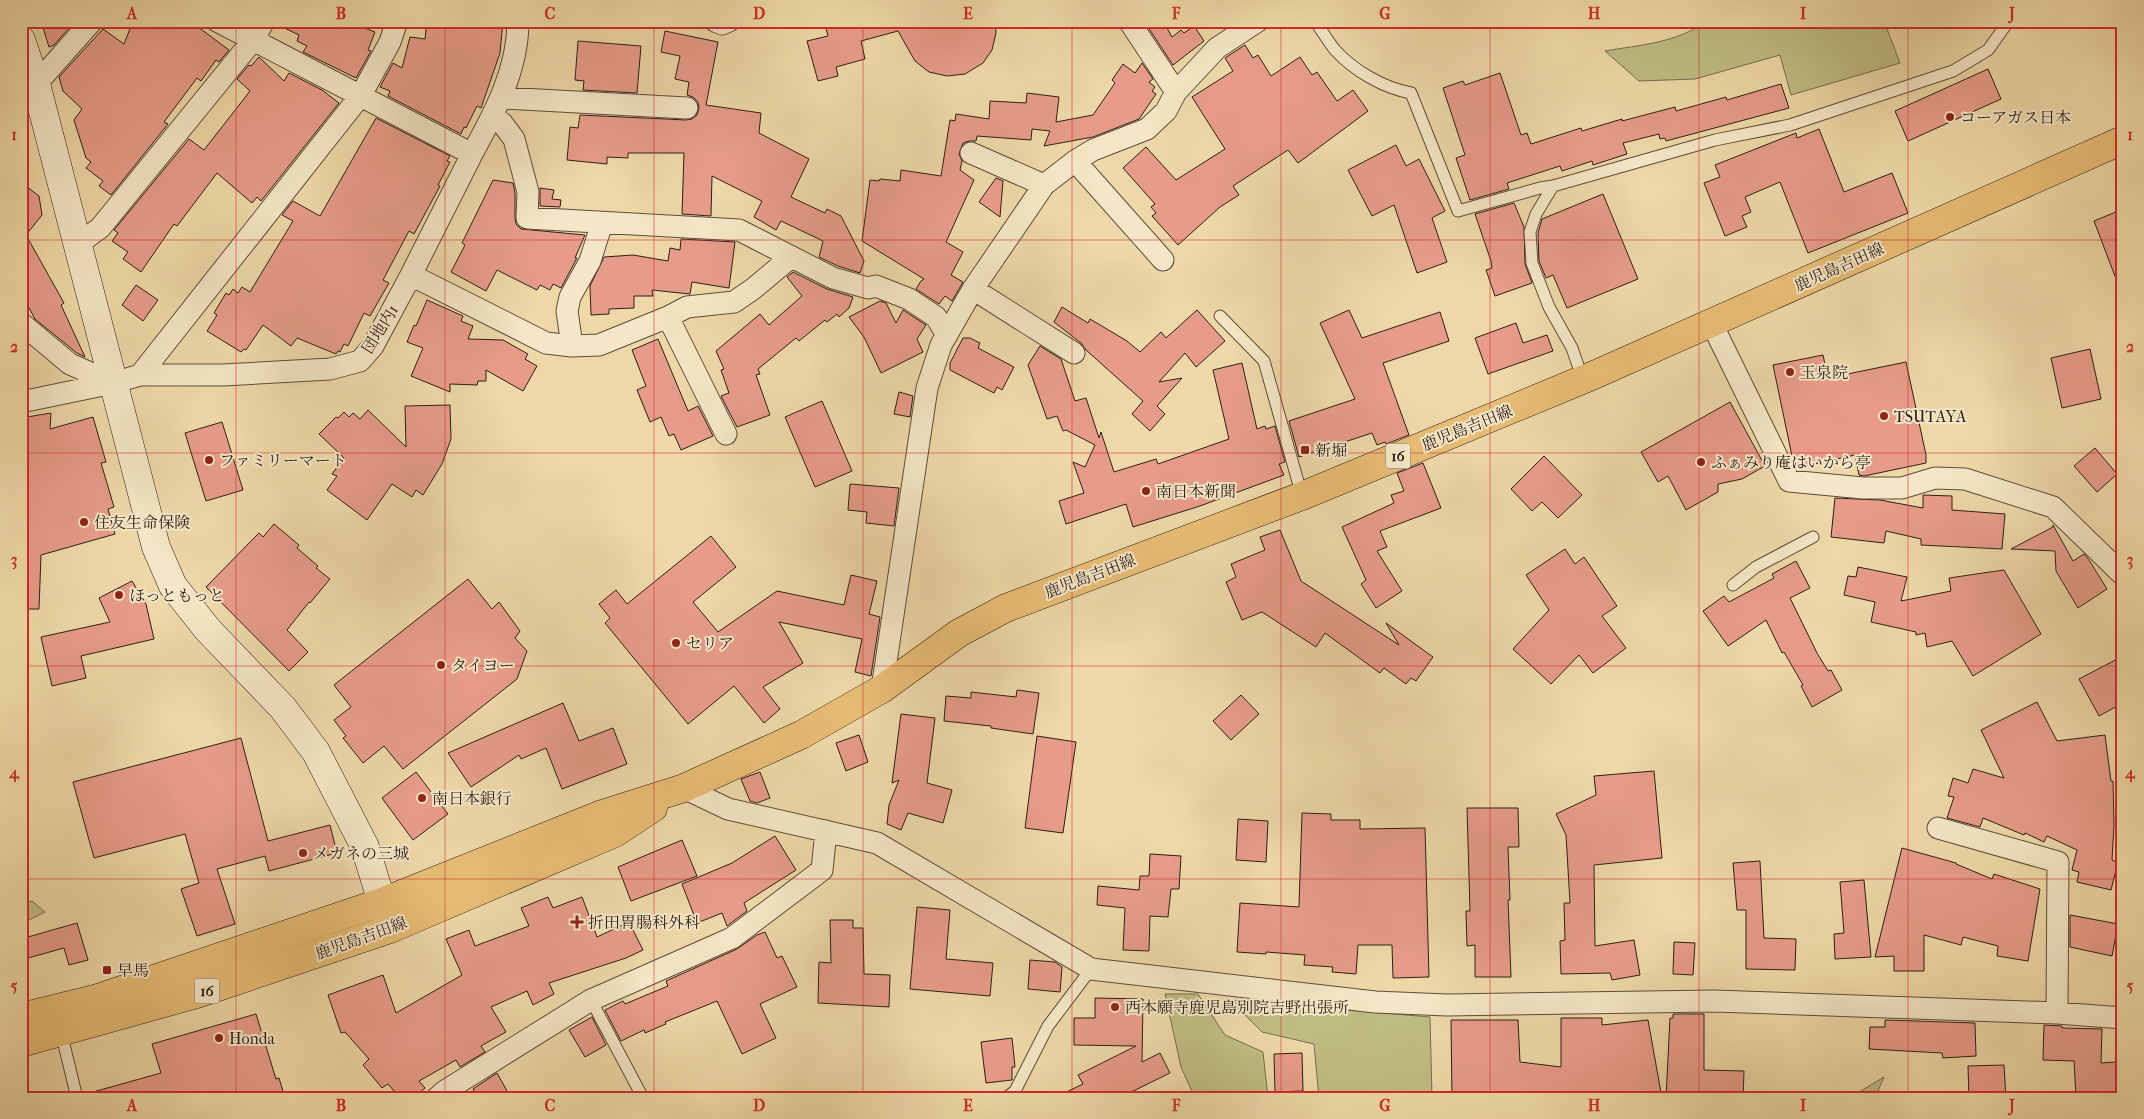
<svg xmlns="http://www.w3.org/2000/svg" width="2144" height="1119" font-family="'IM FELL French Canon','Noto Serif JP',serif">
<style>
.green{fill:#bfbd83;stroke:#766e4e}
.building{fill:#e79c89;stroke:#2d1e18}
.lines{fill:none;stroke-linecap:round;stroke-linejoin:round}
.lane-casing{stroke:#5d4c3c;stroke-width:13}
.street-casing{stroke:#5d4c3c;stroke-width:23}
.secondary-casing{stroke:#2d1e18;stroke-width:29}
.primary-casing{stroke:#2d1e18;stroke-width:29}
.lane{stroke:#f4e6c6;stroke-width:11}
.street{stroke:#f4e6c6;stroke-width:21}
.secondary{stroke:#f4e6c6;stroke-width:28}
.primary{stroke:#e7bc74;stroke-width:28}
.grid{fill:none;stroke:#d62828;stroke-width:1;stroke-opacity:0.55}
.poi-dot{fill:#8f2418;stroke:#f4e6c6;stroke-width:2}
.labels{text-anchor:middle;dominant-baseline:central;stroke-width:4;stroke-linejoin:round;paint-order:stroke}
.shield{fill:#f4e6c6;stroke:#695a4c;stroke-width:1}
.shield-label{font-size:15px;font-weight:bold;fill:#2d1e18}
.poi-label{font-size:16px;fill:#2d1e18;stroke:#f4e6c6;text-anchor:start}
.street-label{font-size:16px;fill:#2d1e18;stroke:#f4e6c6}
.neatline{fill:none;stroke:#d62828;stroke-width:2}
.grid-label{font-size:16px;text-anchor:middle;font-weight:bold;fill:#d62828}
</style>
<rect width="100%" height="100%" fill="#eed8a7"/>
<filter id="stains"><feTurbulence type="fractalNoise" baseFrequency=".004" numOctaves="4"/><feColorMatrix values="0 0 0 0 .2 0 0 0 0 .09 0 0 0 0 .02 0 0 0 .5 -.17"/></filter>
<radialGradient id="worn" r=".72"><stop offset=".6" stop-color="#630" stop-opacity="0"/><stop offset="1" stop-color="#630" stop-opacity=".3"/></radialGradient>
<path class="green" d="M1706,21h178l16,42 -109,32 -11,-40 -85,24 -56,2 -34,-30c34,-6 73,-8 101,-30z
M32,901l13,11 -24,12v-19z
M1165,994h33l27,41 38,17 5,46h-73l-14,-31z
M1230,1000l200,17 2,81h-113l-5,-54 -52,-12z
M1884,1077l-9,21h-24v-1z"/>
<path class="building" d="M41,21h34l-21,24 -5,2z
M104,21h10v3l-12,5z
M133,21h57l39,29 -10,12 -3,-2 -15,21 -4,-3 -33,44 4,2 -57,71 -12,-9 4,-5 -17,-13 5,-6 -5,-4 -12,-38 8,-11 -19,-18 -4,-14 44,-48 21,15z
M276,21h70l29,11 -7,18 3,1 -15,27 -53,-26 4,-6 -10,-5 2,-6 -23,-11z
M427,21h76l-3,32 -19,55 -4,-2 -11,22 -2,-1 -3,7 -73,-38 2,-5 -10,-4 13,-24 9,5 8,-31 15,2z
M824,21h171l1,12 -4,17 -9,13 -18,11 -18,2 -18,-4 -14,-11 -17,-30 -37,10 4,18 -29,8 2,9 -20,5 -11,-40 21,-5z
M1144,21h19l9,16 9,-7 3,3 10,-7 10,15 -31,24z
M665,31l53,11 -12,63 55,8 -2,20 50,26 -18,38 34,16 2,-4 14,7 23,45 -4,12 -22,-7 -19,-9 4,-16 -42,-20 -5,9 -22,-13 8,-16 -50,-25 -1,40 -29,-2 2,-61h-56v5l-21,-1v7l-40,-4 3,-33 8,1 2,-13 106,5 6,-1 5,-4 2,-7 -1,-6 -5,-5 -6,-2 2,-13 -14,-3 5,-23 -19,-4z
M578,41l63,5 -4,47 -54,-3 1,-9 -9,-1z
M1245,45l8,13 5,-3 13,21 29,-19 12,18 5,-3 20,29 16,-11 15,21 -70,52 -10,-13 -55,36 6,9 -19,12 -42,38 -26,-29 4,-3 -5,-6 4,-3 -32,-36 23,-21 30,33 49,-31 -33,-52 41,-26 -8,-13z
M259,57l25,24 5,-8 33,17 17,13 -78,98 -4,-4 -5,6 -35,-30 -40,53 -3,-2 -33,48 -18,-13 5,-7 -16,-11 6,-8 -4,-3 75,-91 15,11 46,-59 -13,-12 12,-14 2,1z
M1142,63l11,16 -4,3 6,5 -3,4 4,3 -17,25 -46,18 -49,9 6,-15 -18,-2 -1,11 -54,-4 -1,5h-7l-6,2 -4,11 3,7 -2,9 14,10 -28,62 17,10 -12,23 12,7 -11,19 -7,-5 -6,8 -23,-15 5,-8 3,-2 -62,-38 8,-61 9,1 1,-2 20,2 1,-11 40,6 9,-56 5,1 1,-7 33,5 1,-18 36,2 1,-10 32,4 -3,25 37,-7 22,-32 -3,-3 11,-16 12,9z
M1988,69l13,30 -93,42 -13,-30z
M1500,73l21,62 6,-2 4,11 50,-16 1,3 40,-12v2l53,-14 1,4 50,-14 1,3 54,-16 8,24 -123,33 -1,-3 -5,1 -1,-5 -36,9 4,11 -34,11 -1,-4 -30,10 -2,-5 -53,17 2,6 -39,11 -14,-42 9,-3 -22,-67 20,-7 2,4z
M376,118l74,38 -3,5 3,1 -12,23 2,1 -26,48 -5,-3 -26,49 6,3 -19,33 -6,-3 -16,33 -4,-2 -4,8 -2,-1 -2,3 -39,-16 -6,8 -28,-21 -17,25 -2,-1 -3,3 -34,-21 10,-16 -3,-2 12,-20 3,2 4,-6 5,4 4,-6 8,5 43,-71 -11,-6 11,-14 27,15z
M1819,129l25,63 48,-19 16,40 -100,40 -28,-71 -35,15 6,15 -9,4 5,11 -22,9 -21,-53 16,-6 -5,-12 81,-32 1,5z
M1396,145l10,21 13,-7 26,52 -13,7 15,44 -30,11 -23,-68 -22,11 -24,-46z
M996,178l7,3 -3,36 -21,-15z
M493,180l20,3 2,10v25l1,6 5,5 64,6 -10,23h2l-16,30 -8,-4 -3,6 -10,-5 -3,5 -40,-20 -11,21 -35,-19 14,-27 -3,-2z
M21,182l18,14 3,19 -16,20 38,68 -3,2 24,52 -8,-4 -42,-34 -14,-26z
M540,188l14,2 -2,9 9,1 -1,7 -20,-1z
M1603,194l35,85 -71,29 -14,-33 -7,3 -7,-17 -1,-28 4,-14z
M1514,203l10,24 1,37 7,19 -37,13 -9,-26 6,-2 -1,-7 -16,-47z
M2123,209v83h-2l-27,-71z
M681,239l54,3 -6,46 -37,-6 -2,12 -38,-4 1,6h-19v12l-25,1v5l-18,1 -1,-29 14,-29 29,-2 35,6 2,-13 10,2z
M793,272l34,17 26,8 -4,11 -10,9 -2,-3 -10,8 -2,-2 -26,21 -3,-3 -38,31 2,5 -4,1 14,40 -33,12 -16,-31 8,-3 -8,-23 3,-1 -8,-18 44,-37 9,11 33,-29 -15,-19z
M136,285l22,15 -15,21 -21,-16z
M427,300l36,16 -2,5 12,5 -5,13 35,1 25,14 -3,5 12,7 -14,25 -37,-21v11h-8l-1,4 -27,-1v8l-39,-16 12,-28 -16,-6 7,-17 2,1z
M880,301l6,2 10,20 7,-13 23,15 -9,14 6,13 -42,21 -17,-36 -15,-20z
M1062,307l26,16 2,-4 37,22 13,11 21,-20 5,6 31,-28 28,31 -29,26 -11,-14 -26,29 23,-4 -25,28 8,8 -15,17 -18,-17 11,-13 -57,-51 -5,-7 -27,-21z
M1349,310l13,28 78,-26 9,29 -66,22 26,72 -23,9 -1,-2 -8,3 -5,-12 -73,24 -10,-36 66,-22 -35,-76z
M1516,323l7,20 24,-8 6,16 -65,23 -13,-36z
M963,338h7l10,5 -2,5 36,19 -12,23 -5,-3 -3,6 -44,-23v-7z
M658,339l30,72 10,-5 15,30 -32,14 -7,-16 -5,2 -8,-19 -11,5 -13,-32 9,-4 -14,-36z
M1040,346l21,13 14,42 11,-3 13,40 2,-6 13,40 42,-13 2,5 71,-25 -16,-69 29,-7 15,66 8,-3 1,3 9,-3 10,36 -6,2 5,11 -84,31 -67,21 -7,-23 -60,20 -7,-23 25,-8 -11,-31 12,5 10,-22 -29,-15 -3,1 -6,-15 -10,3 -19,-54z
M2090,349l11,50 -39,9 -11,-50z
M1823,355l5,23 78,-16 20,93v8l-62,13 -5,-1 -4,-20 -59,13 -3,-7 -20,-96z
M899,392l14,4 -3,21 -16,-3z
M822,401l30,70 -37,16 -30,-70z
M1730,402l35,64 -23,13 -24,5v8l-32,18 -18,-34 -10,6 -17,-30z
M450,405l1,34 -9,25 -19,31 -7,-5 -4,7 -20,-13 -25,36 -40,-30 10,-14 -5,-2 12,-16 -25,-24 17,-17 2,1 6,-6 5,5 4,-4 7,6 8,-9 38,37 -1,-41z
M51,413l-1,16 43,-12 13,45 -5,1 13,44 -6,2 7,25 -74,21 -2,54h-18v-191z
M222,422l21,68 -37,11 -21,-68z
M2095,448l22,26 -20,18 -23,-26z
M1544,456l38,39 -24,23 -16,-16 -10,9 -21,-22z
M1423,463l18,45 -61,23 7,16 -10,4 25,40 -26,17 -15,-24 5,-4 -24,-53 52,-24 -3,-8 13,-4 -7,-18z
M850,484l49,4 -5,38 -28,-3 1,-11 -19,-2z
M1923,495l29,1v14l53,4 -3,35 -81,-4v-6l-35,-8 -2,12 -53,-6 4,-39 45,2 43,8z
M274,524l25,21 -2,3 21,18 -2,2 14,11 -20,24 -1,-1 -22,28 21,22 -19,19 -83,-84 53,-54 4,4z
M2053,525l20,36 11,-7 5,6 18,29 -29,19 -22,-37 -1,-20 -44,-2 42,-22z
M1280,530l21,51 98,64 -13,-22 47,34 -17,24 -5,-3 -5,6 -22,-16 -4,5 -55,-40 -9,14 -54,-35 -20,8 -16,-38 10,-5 -5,-13 34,-14 -5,-13z
M711,536l25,31 -43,35 25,30 59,-41 67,14 7,-30 26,6 -8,33 11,3 -9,59 -16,-4 7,-33 -83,-17 24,41 -40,24 17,22 -16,14 -30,-37 -46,38 -83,-101 5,-5 -11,-14 17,-14 11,14z
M1565,549l10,15 9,-7 33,49 -15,10 24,32 -33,25 -14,-18 -28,29 -38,-35 36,-39 -23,-35z
M1796,561l14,27 -20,10 27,55 11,18 3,-1 11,20 -30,17 -11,-21 2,-1 -19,-33 -2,1 -16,-33 -38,26 -25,-35 21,-15 5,6 45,-24 -2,-4z
M1858,567l49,10 -6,24 50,-10 -2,-13 55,-8 37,64 -68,42 -21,-35 -25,6 -2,-14 -9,2v-3l-45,-10 4,-20 -31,-7 4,-19 8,1z
M468,579l24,30 7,-7 21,29 -5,7 12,13 -10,28 -114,90 -19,-23 -21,17 -20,-25 3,-2 -12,-16 17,-13 -17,-22z
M132,581l14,23 8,35 -73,17 5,22 -34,8 -11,-49 69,-15 -11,-24z
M2123,656v47l-24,13 -20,-37z
M1017,690l22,3 -6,41 -42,-6v-2l-47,-5 2,-25 25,2v-6l45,5z
M1241,695l18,19 -28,26 -18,-19z
M2037,702l20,39 48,-6 6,46h2l1,44 -2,35 6,2 -7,28 -34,-8 2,-10 -7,-2 5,-20 -30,-14 -3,6 -19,-9 -1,2 -41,-17 -3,9 -33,-9 7,-21 -6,-1 5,-18 15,5 5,-14 31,9 -23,-48z
M563,703l16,38 34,-13 14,36 -65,25 -16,-41 -25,11 -2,-4 -48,32 -23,-34z
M901,714l34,4 -8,65 25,7 -9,33 -35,-10 -7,17 -14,-6 2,-19 10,-25 -7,3z
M859,735l9,27 -22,9 -10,-28z
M1037,736l39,6 -13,91 -38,-5z
M241,738l27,103 62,-16 7,28 -68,18 -4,-15 -48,13 18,55 -38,12 -16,-47 18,-6 -14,-49 -91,24 -21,-76z
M1654,771l8,87 -68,7 1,81 39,-6 6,35 -28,5 -2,-7 -49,1 -1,-33 5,-1 -1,-37h6l-4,-68 -10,-21 40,-19 -2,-19z
M416,772l32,42 -35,26 -31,-42z
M760,772l10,26 -13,5 -7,-2 -9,-22z
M1467,808h51l1,39h-11l2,53h-2l3,77h-36v-32l-8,1 -1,-35h4z
M1302,813l29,1v6h29v9l65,-1 4,149 -36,1 -1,-33h-34l-2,29 -24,-2 1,-5 -29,-2 1,-10 -39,-3v2l-29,-2 3,-49 59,4z
M1238,819l30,2 -2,41 -30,-2z
M775,836l21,34 -52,33 3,8 -20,15 -5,-13 -25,10 -15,-39 50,-21z
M682,840l15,36 -66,25 -13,-34z
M1902,848l54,15v1l36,15 2,-5 46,15 -12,72 -31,-5 1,-10 -35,-9 -2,8 -37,-10v36h-30v-15l-19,1z
M1150,854l31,2 -2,33h-8l-3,28 -18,-1 -1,35 -26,-1 2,-42 -28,-3 1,-19 41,4 1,-14h9z
M1760,861l4,77 32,1 -1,31 -49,-1v-59h-9l-4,-47z
M1864,880l7,77 -36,2 -1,-25 10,-1 -4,-51z
M548,897l5,11 29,-11 15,40 32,-15 14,28 -17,8 -77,25 5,11 -21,11 -6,-14 -36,16 15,25 -25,14 4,6 -25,15 -4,-7 -37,21 6,7 -11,10h-14l-12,-14 -6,4 -19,-23 6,-6 -24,-27 -4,1 -13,-38 55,-20 13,38 66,-38 -16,-36 23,-9 6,16 54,-20 -8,-18z
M917,907l33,3 -4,49 47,4 -3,33 -80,-7z
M2070,915l48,9 -6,32 -42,-9z
M830,920h23v8h10l1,46 26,1 -1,32 -71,-4 1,-41 12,1z
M77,923l11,37 -19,5 -5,-17 -43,12v-21z
M765,932l12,26 5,-2 15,31 -37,17 16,34 -34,16 -25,-53 -52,21 1,2 -21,9 -1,-3 -23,11 -16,-31 18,-9 2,3 43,-18 -2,-5 71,-32 20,-14z
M1674,942l21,1 -2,32 -20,-1z
M1030,960l25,2 7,5 -2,25 -32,-3z
M1095,998l48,1 -1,63 18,-9 10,20 -51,25h-65l29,-14 -5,-9 58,-29 -62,-1v-27h21z
M256,1014l20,65 3,-1 6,20h-191l-1,-6 68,-19 -9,-29z
M1673,1014h31v56l40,1 -1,27h-77l4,-80h3z
M592,1017l14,28 -21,12 -16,-27z
M1561,1018h41v7l46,-5 14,78h-210l-1,-78h67l2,42 41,5z
M1885,1020l90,3 1,33 -33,2 -1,-5 -73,-4 1,-22h15z
M2044,1025l18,1v2l40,1 -1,34 15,-1 2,32 -42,3 -2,-36 -31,-1z
M1012,1038l3,29h-3v13l-26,3 -5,-41z
M1302,1053l1,38 -28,1 -1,-38z
M2004,1065l2,33h-37l-1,-32z
M497,1073l14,25h-33l-5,-9z"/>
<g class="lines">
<defs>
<path id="lane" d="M1315,21c7,10 13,20 20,29 19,21 49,38 76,43l47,118 82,-23 13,-2
M1220,316l44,45 38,135
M1583,380l-11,-32 -23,-41 -17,-44 -2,-31 6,-18 17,-28 162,-46 75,-15 163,-54 35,-21 20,-28
M1733,585l23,-18 57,-30
M591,1000l52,98
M61,1032l16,66
M1006,1098l9,-7 33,-65 43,-57"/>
<path id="street" d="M217,21l255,133c23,-42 46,-84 46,-133
M715,21l7,3 7,-3
M1129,21l47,71
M502,98l185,10
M21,101l71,-80
M493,116l9,7 12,16 14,53 -1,26 212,12 94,48 35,10 8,-2 33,13 27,18 11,18
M971,153l73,32
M1075,161l88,99
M78,244l22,-16 153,-188 11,-19
M411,275l135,68 26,3 27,-1 69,-28 19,-10 47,-5 19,-13 37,-31
M973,289l101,64
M668,317l58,117
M21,323l49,41 43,19
M1712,324l77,157 74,7h39l33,-10 30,1 88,28 70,68
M572,346l-5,-35 3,-14 20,-36 12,-38
M140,375h83l107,-6 30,-8 13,-15 38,-71 61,-121
M21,402l92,-19 27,-8 221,-280 29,-53 7,-21
M882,689l45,-301 14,-43 32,-56 71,-104 31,-24 18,-11 54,-21 19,-18 10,-19 41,-44 41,-27
M684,788l44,21 149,34 214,126 284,33 72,3 267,-4 343,12 66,5
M1938,828l120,34 -1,151
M437,1098l8,-7 146,-91 141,-62 90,-68 4,-39"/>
<path id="secondary" d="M21,40l15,44 120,463 17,39 35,44 75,78 33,44 49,95 24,78"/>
<path id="primary" d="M21,1017l77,-19 284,-96 220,-88 82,-26 117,-53 81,-46 77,-56 47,-25 296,-112 292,-121 529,-235
M21,1043l179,-50 190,-64 225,-96 38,-25"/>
</defs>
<use href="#lane" class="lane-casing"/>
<use href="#street" class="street-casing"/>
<use href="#secondary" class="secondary-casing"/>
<use href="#primary" class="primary-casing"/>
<use href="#lane" class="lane"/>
<use href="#street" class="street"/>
<use href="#secondary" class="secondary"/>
<use href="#primary" class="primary"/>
</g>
<path class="grid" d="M236,21v1077M445,21v1077M654,21v1077M863,21v1077M1072,21v1077M1281,21v1077M1490,21v1077M1699,21v1077M1908,21v1077M21,240h2102M21,453h2102M21,666h2102M21,879h2102"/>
<g class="poi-dot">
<circle cx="1950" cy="117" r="5"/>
<circle cx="1790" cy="372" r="5"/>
<circle cx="1884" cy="416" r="5"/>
<rect x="1300" y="445" width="10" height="10" rx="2.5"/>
<circle cx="209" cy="460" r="5"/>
<circle cx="1701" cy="462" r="5"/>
<circle cx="1146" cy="491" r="5"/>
<circle cx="84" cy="522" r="5"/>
<circle cx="119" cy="595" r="5"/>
<circle cx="676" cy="643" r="5"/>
<circle cx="441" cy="665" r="5"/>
<circle cx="422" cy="798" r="5"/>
<circle cx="303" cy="853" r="5"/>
<path d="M574.5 914.5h5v5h5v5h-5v5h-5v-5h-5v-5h5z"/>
<rect x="102" y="965" width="10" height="10" rx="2.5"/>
<circle cx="1115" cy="1007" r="5"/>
<circle cx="219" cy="1038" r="5"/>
</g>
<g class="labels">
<g class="shield">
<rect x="1385.5" y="443.5" width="25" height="25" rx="4"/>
<rect x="194.5" y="978.5" width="25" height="25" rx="4"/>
</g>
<g class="shield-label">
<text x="1398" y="456">16</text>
<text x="207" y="991">16</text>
</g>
<g class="poi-label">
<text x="1960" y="117">コーアガス日本</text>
<text x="1800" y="372">玉泉院</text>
<text x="1894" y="416">TSUTAYA</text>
<text x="1315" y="450">新堀</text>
<text x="219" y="460">ファミリーマート</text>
<text x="1711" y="462">ふぁみり庵はいから亭</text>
<text x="1156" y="491">南日本新聞</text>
<text x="94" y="522">住友生命保険</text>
<text x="129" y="595">ほっともっと</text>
<text x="686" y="643">セリア</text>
<text x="451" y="665">タイヨー</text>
<text x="432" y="798">南日本銀行</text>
<text x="313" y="853">メガネの三城</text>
<text x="588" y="922">折田胃腸科外科</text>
<text x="117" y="970">早馬</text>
<text x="1125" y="1007">西本願寺鹿児島別院吉野出張所</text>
<text x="229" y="1038">Honda</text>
</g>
<g class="street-label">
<text transform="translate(1839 267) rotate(-24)">鹿児島吉田線</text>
<text transform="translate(380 329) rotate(-58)">団地内1</text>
<text transform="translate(1467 428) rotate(-22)">鹿児島吉田線</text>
<text transform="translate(1090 576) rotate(-21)">鹿児島吉田線</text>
<text transform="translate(361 938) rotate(-20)">鹿児島吉田線</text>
</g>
</g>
<rect width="2144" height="1119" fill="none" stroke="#eed8a7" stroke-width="55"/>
<rect x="28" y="28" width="2088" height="1064" class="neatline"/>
<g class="grid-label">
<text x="132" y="19">A</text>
<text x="341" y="19">B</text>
<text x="550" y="19">C</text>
<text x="759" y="19">D</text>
<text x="968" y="19">E</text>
<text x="1176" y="19">F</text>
<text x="1385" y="19">G</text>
<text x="1594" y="19">H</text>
<text x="1803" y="19">I</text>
<text x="2012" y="19">J</text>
<text x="14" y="140">1</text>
<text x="2130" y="140">1</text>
<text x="14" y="352">2</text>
<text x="2130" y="352">2</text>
<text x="14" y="565">3</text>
<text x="2130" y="565">3</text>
<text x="14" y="778">4</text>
<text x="2130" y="778">4</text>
<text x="14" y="991">5</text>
<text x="2130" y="991">5</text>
<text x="132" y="1111">A</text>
<text x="341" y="1111">B</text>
<text x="550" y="1111">C</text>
<text x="759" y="1111">D</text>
<text x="968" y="1111">E</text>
<text x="1176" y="1111">F</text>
<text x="1385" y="1111">G</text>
<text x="1594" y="1111">H</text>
<text x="1803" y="1111">I</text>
<text x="2012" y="1111">J</text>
</g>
<rect width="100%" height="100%" filter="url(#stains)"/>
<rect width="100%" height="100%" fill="url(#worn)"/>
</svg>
